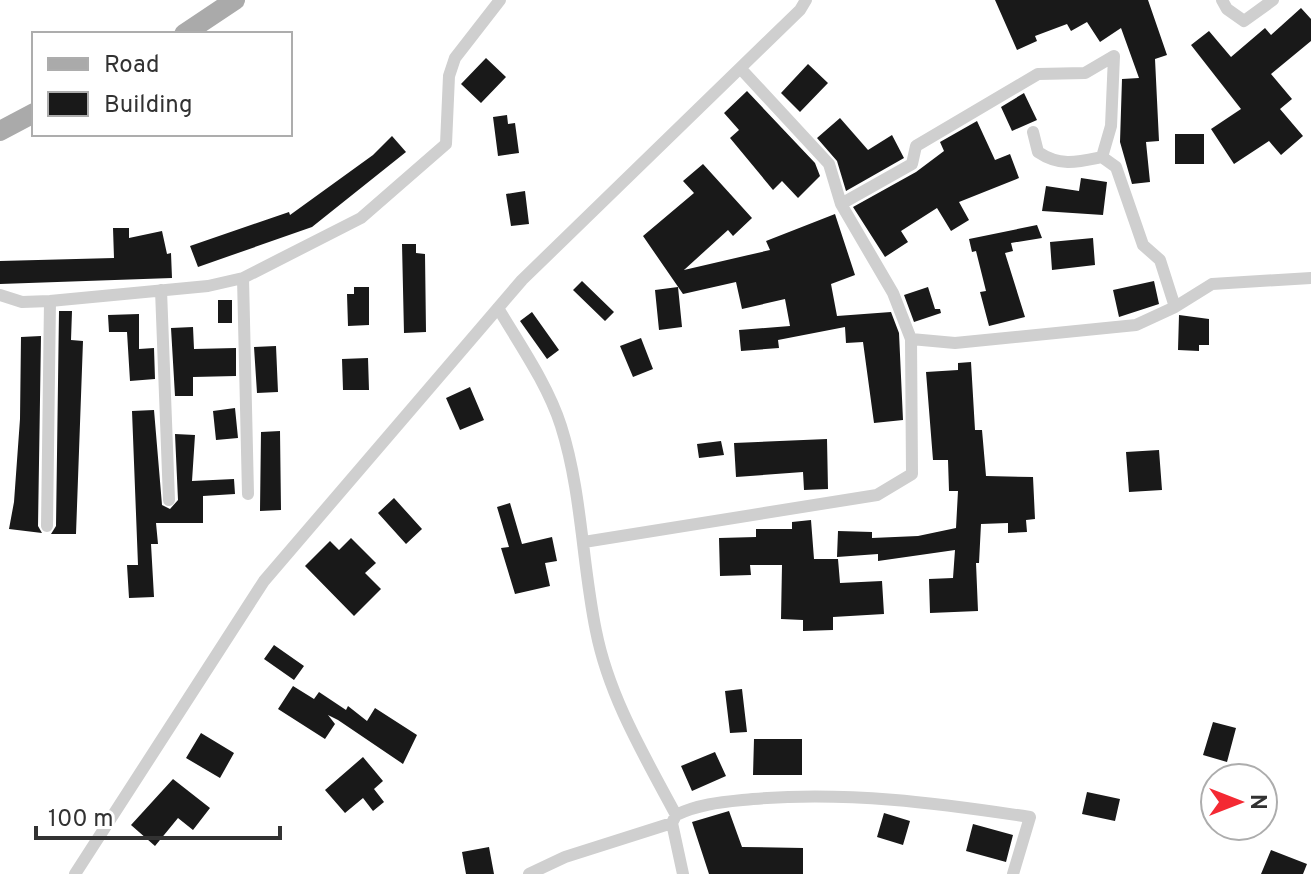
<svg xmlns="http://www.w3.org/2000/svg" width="1311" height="874" font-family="Overpass,sans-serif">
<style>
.building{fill:#191919}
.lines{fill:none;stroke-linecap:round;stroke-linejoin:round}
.street{stroke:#cfcfcf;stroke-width:12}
.primary{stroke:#aaa;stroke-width:20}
</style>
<rect width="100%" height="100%" fill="#fff"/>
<path class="building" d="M995,0h153l19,55 -12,4 4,82 -13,1 4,40 -18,2 -12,-42 2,-63 17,-1 -18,-50 -21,14 -13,-20 -16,9 -4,-7 -32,12 2,5 -20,9z
M1301,8l10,11v22l-40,33 21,25 -12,10 23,27 -22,19 -12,-14 -35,23 -23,-35 30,-20 -50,-64 18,-14 22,26 34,-29 6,7z
M486,58l20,19 -25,26 -20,-19z
M808,64l20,19 -28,29 -19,-19z
M747,91l68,72 5,13 -22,22 -16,-17 -9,9 -43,-52 9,-8 -15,-17z
M1024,93l13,27 -25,11 -11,-24z
M507,115l1,9 7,-1 4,30 -21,3 -5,-39z
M840,118l28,32 24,-15 12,23 -58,33 -9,-30 -20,-23z
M977,121l18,39 15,-6 9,24 -60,24 10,18 -18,11 -14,-23 -36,23 7,11 -23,15 -32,-50 63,-35 28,-21 -4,-9z
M1175,134h29v30h-29z
M392,136l14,16 -94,75 -114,40 -8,-21 99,-34 1,3 83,-60z
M703,164l49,54 -19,18 -5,-6 -44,40 86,-20 -4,-9 69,-27 20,61 -24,9 6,32 54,-4 8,21 4,87 -29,3 -11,-81 -17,1 -1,-16 -67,13 1,8 -38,3 -2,-21 51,-4 -5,-27 -43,10 -6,-27 -53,12 -40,-58 51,-43 -11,-12z
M1081,178l26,4 -4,33 -61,-4 4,-25 33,5z
M525,191l4,33 -18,2 -5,-32z
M1037,225l5,13 -31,5 2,8 -8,2 20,64 -36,9 -9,-34 6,-1 -10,-40 -4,1 -3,-13z
M113,228h16v10l33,-7 5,23 4,-1 1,25 -172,6v-23l114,-3z
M1093,238l2,27 -43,5 -2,-28z
M402,244h14v9l9,1 1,78 -22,1z
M582,281l32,31 -9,9 -32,-31z
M1154,281l5,23 -40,13 -6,-27z
M354,287h15v38l-21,1 -1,-32h7z
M678,287l4,40 -23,3 -4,-40z
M928,287l7,22h5l1,4 -27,9 -10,-27z
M218,300h14v23h-14z
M59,311h13l-1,29 12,1 -7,193h-25l5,-8z
M532,312l27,38 -12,9 -27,-38z
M139,314v35l15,-1 1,31 -25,2 -3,-49h-18l-1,-17z
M1179,315l30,4v26h-10v6l-21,-1z
M193,327l1,22 42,-1v28l-43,1v19h-18l-4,-68z
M41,336l-3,190 4,7 -33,-4 5,-27 6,-83 1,-82z
M641,338l12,31 -20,8 -13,-31z
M276,346l2,46 -21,1 -3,-46z
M368,358l1,32h-26l-1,-31z
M971,362l4,68h7l4,46 47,1 2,42 -9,1 1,12 -19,1v-10l-27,1 -2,39h-3l2,48 -48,2 -1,-34 24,-1 2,-28 -77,11v-7l-41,3 1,-26 34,1v6l46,-2 38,-8 2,-37h-9l-1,-31h-15l-7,-88 32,-2v-7z
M470,387l14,33 -24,10 -14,-32z
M235,408l3,30 -22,2 -3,-29z
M154,410l8,95 8,4 8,-9 -3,-66 20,1 -3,46 42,-2 1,15 -32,2v27h-47l2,21h-7l3,53 -25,1 -2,-33h11l-6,-154z
M280,431l1,79 -21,1 1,-79z
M827,439l1,50 -24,1 -1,-18 -67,5 -2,-34z
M721,441l3,14 -25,3 -2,-14z
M1159,450l3,40 -33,2 -3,-40z
M394,498l28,31 -16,15 -28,-31z
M510,503l12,41 30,-7 5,24 -12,2 5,23 -35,8 -14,-46 8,-1 -12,-40z
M811,520l3,39h24l2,24 42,-2 2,33 -51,3v13l-30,1v-11l-22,-1 1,-54h-32l1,10 -31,1 -1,-38 37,-1v-8h36v-7z
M351,538l25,25 -11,10 16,16 -27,27 -49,-50 25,-25 9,9z
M274,645l30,21 -10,14 -30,-21z
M293,686l21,13 5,-7 27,18 2,-4 19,15 8,-13 42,27 -14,29 -65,-44 -10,-5 7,9 -10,15 -47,-30z
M742,689l5,43 -17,1 -5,-42z
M1213,722l23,6 -9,34 -24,-7z
M201,733l33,20 -14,25 -34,-20z
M754,739h48v36h-49z
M715,752l11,24 -34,15 -11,-25z
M363,757l20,24 -9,8 10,13 -11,9 -10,-13 -18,15 -20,-23z
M173,779l37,29 -17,22 -15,-12 -23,28 -24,-21z
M1087,792l33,7 -5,22 -33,-7z
M729,811l13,36 61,1v26h-94l-17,-52z
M884,813l26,8 -7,24 -26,-8z
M973,824l40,11 -7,27 -40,-11z
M489,847l5,27h-28l-4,-22z
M1271,850l36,14 -4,10h-42z"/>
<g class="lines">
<path class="street" d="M1222,0l5,9 17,12 29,-21
M741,69l88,95 12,40 71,-40 4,-18 122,-72 47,-1 29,-17 -3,70 -9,31
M1033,132l5,20c22,15 40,10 64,5l14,10 27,78 17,15 15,47
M841,204l52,89 18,46
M243,278l5,216
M161,290l8,210
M0,295l22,7 28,-1 158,-15 35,-8 118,-60 85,-74 3,-68 6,-18 45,-58
M498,308c22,37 50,77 63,118 21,66 21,138 35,205 13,66 49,126 80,184l-4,8 11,51
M47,526l3,-225
M584,542l293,-47 35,-21 -1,-135 44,4 181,-18 39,-18 37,-23 99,-6
M676,815c25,-12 49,-13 77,-16 94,-8 184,4 277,18l-17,57
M75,874l189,-293 258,-301 278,-270 6,-10
M529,874l36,-17 107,-34"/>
<path class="primary" d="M184,34l51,-34
M0,131l34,-18"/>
</g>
<rect x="32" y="32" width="260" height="104" fill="#ffffff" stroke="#adadad" stroke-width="2"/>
<rect x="48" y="58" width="40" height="12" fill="#aaaaaa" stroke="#adadad" stroke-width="2"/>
<text x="104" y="72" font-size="24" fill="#323232">Road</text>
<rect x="48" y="92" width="40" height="24" fill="#191919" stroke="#adadad" stroke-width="2"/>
<text x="104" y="112" font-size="24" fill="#323232">Building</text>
<g transform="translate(1239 802) rotate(90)"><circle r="38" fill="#ffffff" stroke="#adadad" stroke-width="2"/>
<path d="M0-6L14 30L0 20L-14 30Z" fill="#f42933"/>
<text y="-12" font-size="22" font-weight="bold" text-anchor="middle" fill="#323232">N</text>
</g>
<path d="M36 826v12h244v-12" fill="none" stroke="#323232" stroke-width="4"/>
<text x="48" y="826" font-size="24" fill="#323232" stroke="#ffffff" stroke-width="6" paint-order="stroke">100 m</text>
</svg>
